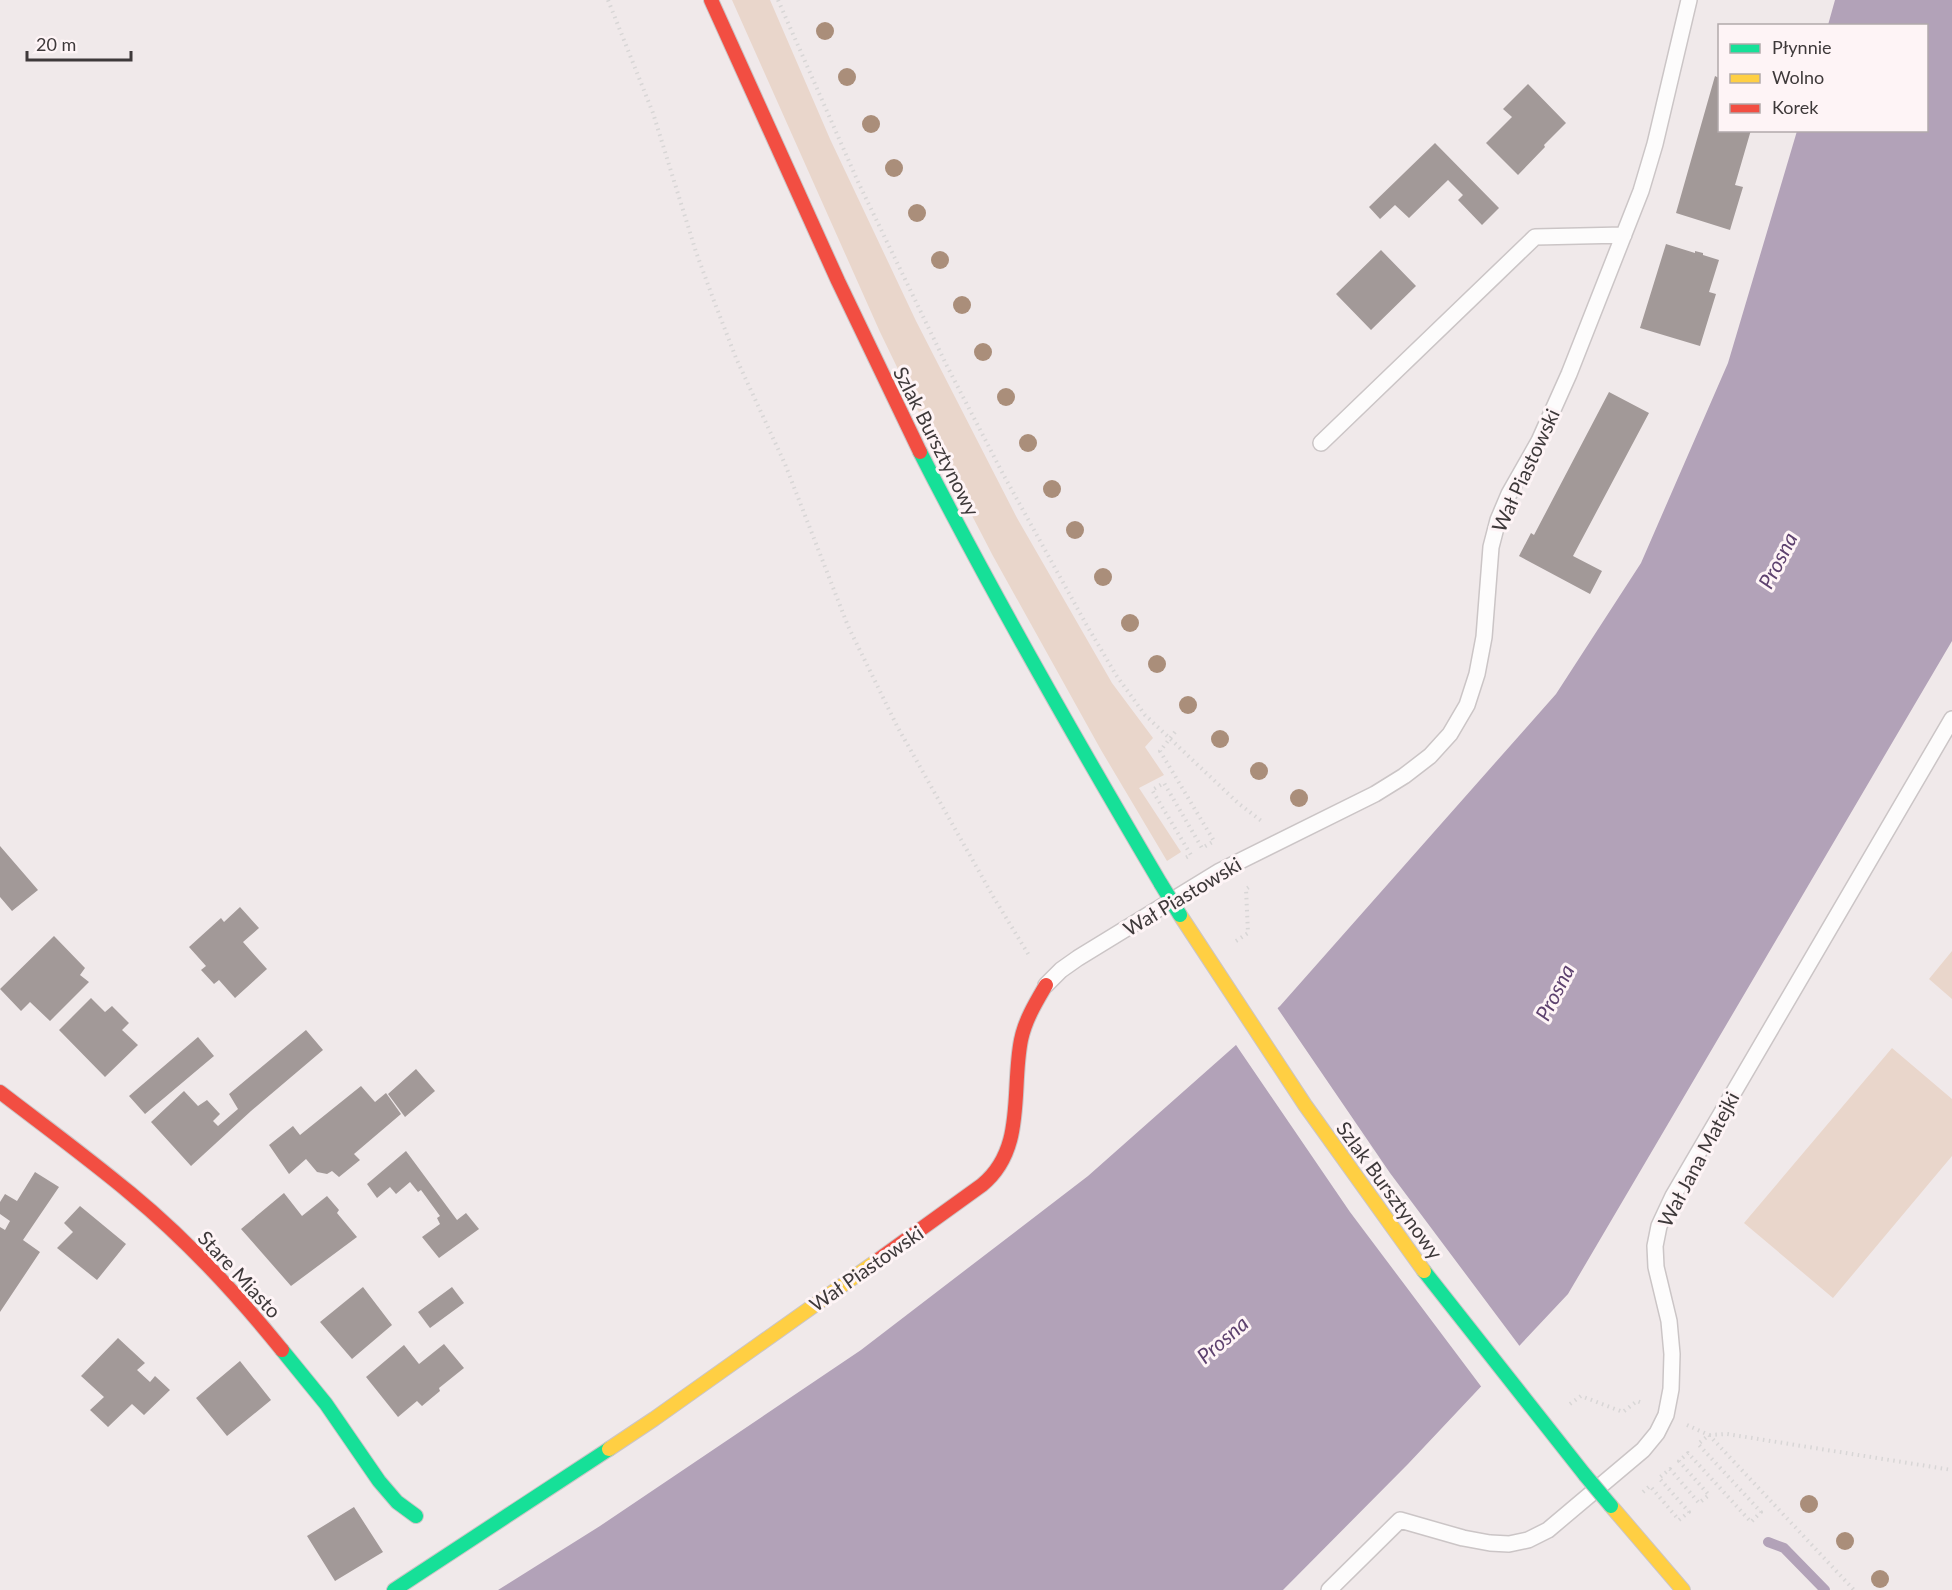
<svg xmlns="http://www.w3.org/2000/svg" width="1952" height="1590" font-family="Lato,sans-serif">
<style>
.green{fill:#e9d6cb}
.water{fill:#b2a2b8}
.pier{fill:#f0e9ea}
.lines{fill:none;stroke-linecap:round;stroke-linejoin:round}
.stream{stroke:#b2a2b8;stroke-width:10}
.building{fill:#a29998}
.lane-casing{stroke:#cbc5c6;stroke-width:18}
.fast-casing{stroke:#cbc5c6;stroke-width:16}
.slow-casing{stroke:#cbc5c6;stroke-width:16}
.jam-casing{stroke:#cbc5c6;stroke-width:16}
.path{stroke:#d8d6d6;stroke-width:4;stroke-dasharray:1.5 4.5;stroke-linecap:butt}
.lane{stroke:#fdfcfc;stroke-width:15}
.fast{stroke:#16e098;stroke-width:14}
.slow{stroke:#ffcf43;stroke-width:14}
.jam{stroke:#f24e42;stroke-width:14}
.fast-bridge-casing{stroke:#cbc5c6;stroke-width:16;stroke-linecap:butt}
.fast-bridge{stroke:#16e098;stroke-width:14}
.tree{fill:#aa8e7a}
.labels{text-anchor:middle;dominant-baseline:central;stroke-width:6;stroke-linejoin:round;paint-order:stroke}
.street-label{font-size:20px;fill:#3e393a;stroke:#fef4f6}
.water-label{font-size:21px;font-style:italic;fill:#5d416e;stroke:#fef4f6}
</style>
<rect width="100%" height="100%" fill="#f0e9ea"/>
<path class="green" d="M732,0h38l60,139 86,182 101,197 95,165 41,55 -8,9 19,28 -25,13 42,64 -14,9 -66,-111 -108,-194 -67,-129 -46,-95z
M1952,951v48l-23,-20z
M1892,1048l60,51v57l-119,142 -89,-75z"/>
<path class="water" d="M1835,0h117v641l-384,653 -160,170 -125,126h-785l102,-64 261,-176 227,-174 192,-170 276,-312 85,-131 87,-200 69,-232 129,-1v-104l-98,-1z"/>
<path class="pier" d="M1276,1006l114,167 131,175 -38,41 -133,-177 -116,-170z"/>
<g class="lines">
<path class="stream" d="M1768,1542l16,6 41,42"/>
</g>
<path class="building" d="M1715,76l4,2v52h32l-16,55 8,2 -13,43 -54,-17z
M1528,84l38,39 -22,22 1,2 -27,28 -32,-32 26,-26 -9,-8z
M1435,143l64,65 -17,17 -24,-25 5,-5 -15,-15 -39,38 -14,-13 -15,14 -11,-12z
M1666,244l29,9v-2l8,2v2l16,5 -10,32 7,2 -16,52 -60,-18z
M1381,250l35,36 -45,44 -35,-36z
M1609,392l40,21 -76,143 29,15 -12,23 -71,-38 12,-23 3,2z
M0,846l38,44 -26,21 -12,-14z
M240,907l19,21 -16,14 24,27 -32,29 -16,-18 -5,4 -13,-14 5,-4 -17,-19 32,-29 3,4z
M54,936l31,32 -5,7 9,7 -39,39 -20,-19 -9,9 -21,-22z
M91,998l14,14 7,-6 17,17 -7,7 16,15 -33,32 -46,-47z
M306,1030l17,20 -72,61 -60,55 -40,-44 33,-31 14,15 9,-6 13,14 -7,7 5,5 20,-17 -9,-15z
M198,1037l16,19 -69,58 -16,-18z
M416,1069l19,22 -30,26 -17,-23z
M361,1086l14,16 11,-9 15,21 -47,40 6,6 -21,17 -7,-6 -5,3 -10,-2 -11,-13 -17,15 -20,-29 24,-19 7,9z
M406,1151l51,69 9,-7 13,16 -40,29 -17,-21 18,-13 -3,-6 3,-2 -19,-26 -3,2 -8,-10 -14,12 -6,-7 -13,11 -10,-14z
M35,1172l24,15 -36,53 17,12 -40,60v-85l5,3 5,-9 -10,-7v-12l5,-8 12,7z
M284,1193l18,23 25,-20 12,14 -2,3 20,24 -66,49 -50,-57z
M80,1206l46,38 -29,36 -40,-32 16,-16 -9,-9z
M363,1287l29,38 -40,34 -32,-37z
M452,1287l12,16 -34,25 -12,-16z
M118,1338l27,25 -8,7 13,12 5,-6 15,14 -26,25 -12,-11 -24,23 -18,-17 14,-13 -23,-21z
M444,1344l20,24 -25,20 1,3 -18,15 -5,-5 -19,16 -32,-40 38,-32 15,19z
M240,1361l31,39 -44,36 -31,-38z
M354,1507l29,45 -48,29 -28,-45z"/>
<g class="lines">
<defs>
<path id="lane" d="M1321,443l214,-206 89,-2
M1046,985l15,-15 17,-12 142,-87 155,-77 29,-18 26,-20 20,-22 17,-29 10,-31 7,-37 7,-90 7,-27 11,-26 30,-53 30,-67 72,-183 14,-47 34,-144
M1329,1590l71,-70 63,18 27,5 19,1 19,-4 20,-10 95,-80 14,-17 9,-18 5,-26 1,-35 -3,-33 -13,-54 -1,-21 4,-20 14,-30 279,-477"/>
<path id="fast" d="M920,452c75,147 157,290 241,432
M1424,1271l161,204
M282,1350l44,54 53,77 18,21 19,14
M394,1590l215,-141"/>
<path id="slow" d="M1180,915l125,190 119,166
M609,1449l45,-30 224,-159
M1611,1506l72,84"/>
<path id="jam" d="M711,0l127,281 82,171
M0,1092c43,33 88,66 130,101 56,46 106,100 152,157
M878,1260l104,-75c44,-36 29,-95 39,-145 4,-20 15,-38 25,-55"/>
</defs>
<use href="#lane" class="lane-casing"/>
<use href="#fast" class="fast-casing"/>
<use href="#slow" class="slow-casing"/>
<use href="#jam" class="jam-casing"/>
<path class="path" d="M608,0l45,113 43,139 18,49 22,57 49,106 63,162 49,100 97,172 36,59
M778,0l81,184 88,182 56,108 83,150 30,51 29,40 93,88 26,20
M1175,732l-15,19 54,90 -12,7 -38,-65 -12,7 39,65 -6,3
M1236,941l12,-8 -2,-44 3,-2
M1570,1404l11,-8 42,16 14,-11 5,2
M1687,1425l22,10 145,155
M1643,1492l7,-6 29,34 10,-8 -30,-34 11,-9 29,34 10,-8 -30,-34 9,-8 63,69 10,-10 -63,-68 11,-9 18,-1 225,36"/>
<use href="#lane" class="lane"/>
<use href="#fast" class="fast"/>
<use href="#slow" class="slow"/>
<use href="#jam" class="jam"/>
<defs>
<path id="fast-bridge" d="M1161,884l19,31
M1585,1475l26,31"/>
</defs>
<use href="#fast-bridge" class="fast-bridge-casing"/>
<use href="#fast-bridge" class="fast-bridge"/>
</g>
<g class="tree">
<circle cx="825" cy="31" r="9"/>
<circle cx="847" cy="77" r="9"/>
<circle cx="871" cy="124" r="9"/>
<circle cx="894" cy="168" r="9"/>
<circle cx="917" cy="213" r="9"/>
<circle cx="940" cy="260" r="9"/>
<circle cx="962" cy="305" r="9"/>
<circle cx="983" cy="352" r="9"/>
<circle cx="1006" cy="397" r="9"/>
<circle cx="1028" cy="443" r="9"/>
<circle cx="1052" cy="489" r="9"/>
<circle cx="1075" cy="530" r="9"/>
<circle cx="1103" cy="577" r="9"/>
<circle cx="1130" cy="623" r="9"/>
<circle cx="1157" cy="664" r="9"/>
<circle cx="1188" cy="705" r="9"/>
<circle cx="1220" cy="739" r="9"/>
<circle cx="1259" cy="771" r="9"/>
<circle cx="1299" cy="798" r="9"/>
<circle cx="1809" cy="1504" r="9"/>
<circle cx="1845" cy="1541" r="9"/>
<circle cx="1880" cy="1579" r="9"/>
</g>
<g class="labels">
<g class="street-label">
<text transform="translate(937 441) rotate(63)">Szlak Bursztynowy</text>
<text transform="translate(1525 470) rotate(-65)">Wał Piastowski</text>
<text transform="translate(1182 896) rotate(-31)">Wał Piastowski</text>
<text transform="translate(1698 1159) rotate(-62)">Wał Jana Matejki</text>
<text transform="translate(1390 1190) rotate(54)">Szlak Bursztynowy</text>
<text transform="translate(866 1268) rotate(-35)">Wał Piastowski</text>
<text transform="translate(240 1274) rotate(47)">Stare Miasto</text>
</g>
<g class="water-label">
<text transform="translate(1777 560) rotate(-63)">Prosna</text>
<text transform="translate(1554 992) rotate(-63)">Prosna</text>
<text transform="translate(1222 1339) rotate(-41)">Prosna</text>
</g>
</g>
<rect x="1718" y="24" width="210" height="108" fill="#fef4f6" stroke="#b1a9ab" stroke-width="1.5"/>
<rect x="1730" y="44" width="30" height="9" fill="#16e098" stroke="#b1a9ab" stroke-width="1.5"/>
<text x="1772" y="54" font-size="18" fill="#3e393a">Płynnie</text>
<rect x="1730" y="74" width="30" height="9" fill="#ffcf43" stroke="#b1a9ab" stroke-width="1.5"/>
<text x="1772" y="84" font-size="18" fill="#3e393a">Wolno</text>
<rect x="1730" y="104" width="30" height="9" fill="#f24e42" stroke="#b1a9ab" stroke-width="1.5"/>
<text x="1772" y="114" font-size="18" fill="#3e393a">Korek</text>
<path d="M27 51v9h104v-9" fill="none" stroke="#3e393a" stroke-width="3"/>
<text x="36" y="51" font-size="18" fill="#3e393a" stroke="#fef4f6" stroke-width="4.5" paint-order="stroke">20 m</text>
</svg>
